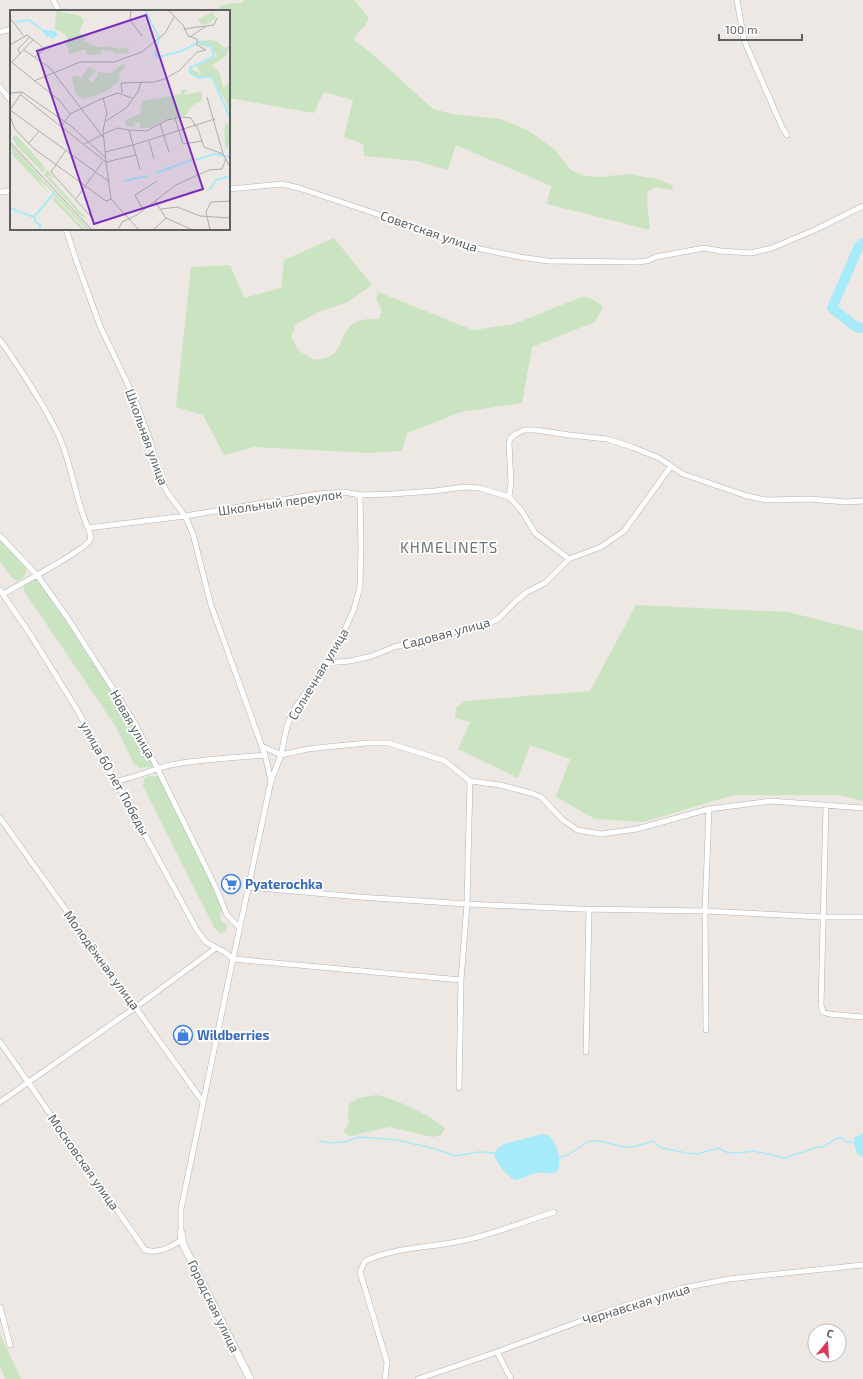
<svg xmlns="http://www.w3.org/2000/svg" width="863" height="1379" font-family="'Exo 2',sans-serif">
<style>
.green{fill:#cae3c1}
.water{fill:#a7eaf9}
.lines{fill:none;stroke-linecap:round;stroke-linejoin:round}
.stream{stroke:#a7eaf9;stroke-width:1.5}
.river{stroke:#a7eaf9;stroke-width:10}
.street-casing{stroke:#afb3b5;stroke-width:6}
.secondary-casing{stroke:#aeb3b5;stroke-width:8}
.street{stroke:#fff;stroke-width:5}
.secondary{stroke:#fff;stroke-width:7}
.labels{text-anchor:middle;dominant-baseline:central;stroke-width:3.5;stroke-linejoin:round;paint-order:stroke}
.street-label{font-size:13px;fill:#5b6163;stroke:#fff}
.shop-label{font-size:13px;font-weight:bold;fill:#366cbe;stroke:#fff;text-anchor:start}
.quarter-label{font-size:15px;letter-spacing:1px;fill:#6c7375;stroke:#fff}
.inset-river{fill:none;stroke:#a7eaf9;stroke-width:2}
.inset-road{fill:none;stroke:#afaeac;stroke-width:1}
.view{fill:#7b2cbf;fill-opacity:0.15;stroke:#7b2cbf;stroke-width:2}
.inset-edge{fill:none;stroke:#5b6163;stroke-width:2}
</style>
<rect width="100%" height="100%" fill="#ede8e3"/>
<path class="green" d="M244,0h110l15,18c-3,10 -11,11 -15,22l16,12 63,57 19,5 49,5 28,12 26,19 16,20 13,6 17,1 26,-3 31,5 15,7 -1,4 -16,-3 -8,4 -1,10 3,29 -103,-26 4,-18 -95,-41 -8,25 -32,-9 -52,-5 -1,-12 -19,-7 9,-37 -29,-8 -10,21 -85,-15v-51l2,-9 -2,-1v-26h-13l4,-5 11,-3h11z
M334,238l38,47 -24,17 -29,10 -23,12 -5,13 8,14 15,9c5,-1 14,-2 18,-5 4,-3 7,-8 9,-13 9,-22 16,-23 38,-23l3,-8 -6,-12 2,-7 95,38 41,-6 70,-28 10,4 9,7 -8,15 -63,25 -10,56 -61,9 -54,21 -5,18 -33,2 -115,-6 -30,8 -21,-40 -27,-8 15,-140 39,-2 14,33 37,-10 3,-28z
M0,539l25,26 2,5 -4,8 -6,3 -5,-3 -12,-16z
M38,579l26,36 69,107 21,43 -3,2 -12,1 -5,-4 -18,-37 -92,-136v-6l9,-5z
M636,605l152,7 75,19v170l-25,-6h-104l-91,27 -48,-3 -39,-22 14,-38 -40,-14 -12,33 -60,-29 12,-27 -15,-4 1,-10 9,-7 125,-10z
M148,776h11l64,132 -3,7 1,6 6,4 -1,6 -5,3 -6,-5 -72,-143 1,-7z
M377,1095c25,7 47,17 68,33l-4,7 -9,2 -42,-10 -40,9 -7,-4 6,-9 -1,-8 1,-11 9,-6z
M0,1334l21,45h-16l-5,-13z"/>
<path class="water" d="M863,1133v24l-6,-3 -3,-11 1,-6z
M542,1134l8,2c7,10 13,24 7,36 -10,3 -12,0 -20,1 -7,1 -14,6 -22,7 -10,-6 -16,-14 -21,-25l3,-6 7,-5z"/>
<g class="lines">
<path class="stream" d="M319,1141l13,2 11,-1 17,-5 37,3 39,9 19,7 24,-4 16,1
M557,1158l11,-3 21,-14h11l23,6h10l20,-6 9,7 24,5 11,1 21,-6 8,4 10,1 18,-2 31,7 32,-11h6l14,-9h6l4,4 9,1"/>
<path class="river" d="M863,243l-4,3 -27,62 24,19 7,1"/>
<defs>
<path id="street" d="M53,0l4,7v4
M737,0l7,40 38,87 5,8
M0,32l11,-3
M0,87l11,14
M229,189l53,-5 17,4 105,35 30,12 32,11 54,11 28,4 88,1 11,-1 9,-4 48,-9 17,3 30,2 21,-5 45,-19 46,-23
M0,192l11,-1
M66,229l9,28 25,69 34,71 17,46 9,35 7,14 18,24 8,18 18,71 54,150 6,26
M0,340c21,30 42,61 58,94 14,30 17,64 30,94
M509,497l2,-14 -2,-40 1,-4 4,-4 10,-5h12l33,5 38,4 25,8 27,11 24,16 64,22 19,4 44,-1 36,3 17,-1
M0,536l37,39 30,42 68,106 81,165 11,27 13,13
M0,590l32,47 44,71 122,224 8,10 20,11 7,6
M3,594c12,-7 84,-45 87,-54 2,-4 -1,-8 -2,-12l97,-12 133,-22 26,-2 16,3 32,-1 42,-3 30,-4 16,1 29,9 12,13 14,23 34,26
M326,663l24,-2 22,-5 22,-9 96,-24 9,-5 18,-18 10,-8 18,-9 24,-24 32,-12 23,-16 47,-65
M116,781c21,-3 39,-14 60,-17 28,-5 60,-6 89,-9
M470,781l30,4 31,8 10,4 21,22 15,11 24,4 36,-5 72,-20 62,-8 92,7
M826,805l-5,200 2,7 6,2 34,3
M0,818l203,284
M248,887l111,10 108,7 3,-123 -25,-20 -56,-18h-22l-31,3 -28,3 -27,6 -19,-9
M233,959l38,-178 10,-26 6,-29 6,-15 33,-48 20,-36 8,-18 6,-22 1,-39 -1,-53
M706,1030l-1,-119 4,-102
M0,1042l145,208c15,4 24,-3 37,-10
M586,1052l3,-143
M459,1088l2,-108
M0,1102l136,-95 80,-59
M181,1233v-24l52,-250 228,21 6,-76 113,5 125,2 118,6h40
M0,1307l10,38
M497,1352l14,27
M385,1379l2,-17 -27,-90 5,-11c31,-14 63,-13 96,-20 31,-6 62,-19 93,-29
M418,1379l79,-27 111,-41 75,-23 46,-9 134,-14"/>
<path id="secondary" d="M181,1233l2,11 67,135"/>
</defs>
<use href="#street" class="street-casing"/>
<use href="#secondary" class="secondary-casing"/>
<use href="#street" class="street"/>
<use href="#secondary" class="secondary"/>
</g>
<defs>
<symbol id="supermarket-ring" viewBox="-11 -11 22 22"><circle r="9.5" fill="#fff" stroke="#3f7fe0" stroke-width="1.5"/><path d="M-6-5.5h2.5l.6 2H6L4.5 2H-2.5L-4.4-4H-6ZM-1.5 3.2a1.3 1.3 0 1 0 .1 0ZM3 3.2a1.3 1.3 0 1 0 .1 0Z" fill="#3f7fe0"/></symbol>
<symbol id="shop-ring" viewBox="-11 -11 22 22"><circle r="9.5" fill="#fff" stroke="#3f7fe0" stroke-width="1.5"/><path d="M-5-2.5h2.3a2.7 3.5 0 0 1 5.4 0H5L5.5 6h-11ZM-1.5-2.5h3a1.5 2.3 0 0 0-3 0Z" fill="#3f7fe0"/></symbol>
</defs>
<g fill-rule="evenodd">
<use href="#supermarket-ring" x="220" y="873" width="22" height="22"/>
<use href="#shop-ring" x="172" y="1024" width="22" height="22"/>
</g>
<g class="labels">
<g class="street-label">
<text transform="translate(429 231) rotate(19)">Советская улица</text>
<text transform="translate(147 437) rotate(70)">Школьная улица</text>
<text transform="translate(280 502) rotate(-8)">Школьный переулок</text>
<text transform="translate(446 633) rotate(-15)">Садовая улица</text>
<text transform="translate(318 674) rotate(-59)">Солнечная улица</text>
<text transform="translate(133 724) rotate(60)">Новая улица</text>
<text transform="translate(115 778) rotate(61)">улица 60 лет Победы</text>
<text transform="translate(102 960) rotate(54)">Молодёжная улица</text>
<text transform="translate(84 1162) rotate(55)">Московская улица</text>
<text transform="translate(636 1304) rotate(-17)">Чернавская улица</text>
<text transform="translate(214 1306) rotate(64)">Городская улица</text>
</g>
<g class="shop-label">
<text x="245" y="884">Pyaterochka</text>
<text x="197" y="1035">Wildberries</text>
</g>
<g class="quarter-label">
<text x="449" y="547">KHMELINETS</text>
</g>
</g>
<g transform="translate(10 10)">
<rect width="220" height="220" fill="#ede8e3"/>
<path d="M46,1l25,5 3,5 -5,11 6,6 -1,3 13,6 13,-1 8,3 12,-2 -3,1 2,5 -14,1 -1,-2 -13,-2v4l-11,1 -4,-1v-5l-17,5 -1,-8h-3l3,-7 -3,-5 -10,-5zM203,2l3,6 -7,5 -6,2 -6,-5zM200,30l7,1 8,7 5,-2 -4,10 -14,9 8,9 3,14 7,-6v33l-4,-13 -13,-24 -18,-1 -5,-5v-4l11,6 -5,-9 22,-9 -9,-9 -10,-2 -1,-4zM113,54l3,3 -7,6 1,7 -13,11 -23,8 -8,-4 -4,-18 5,-2 4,3 8,-11 7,4 -8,8 4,4 6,-8 -1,-3 14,1zM171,80h8l-5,2 1,3 17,-4v10l-9,4 -8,11 -23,5 -10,7h-12v-5h-5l-1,4 -8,-1 -1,-6 15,-6 2,-13 39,-7zM216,113l3,1 1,18 -4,8 -2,-17zM0,123l3,4 3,-2 29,32 -1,4 -2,1 -25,-26zM0,133l44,49v1l-16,-14 11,15 -39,-42 3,1zM37,160l8,9 -7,-4 38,43 -5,-2 -37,-41zM46,183l34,37h-3l-33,-35zM45,187l17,19 13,14h-3l-29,-30z" fill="#cae3c1"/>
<path d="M31,19l14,2 3,3 -5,5 -4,-3 -2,1z" fill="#a7eaf9"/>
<path class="inset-river" d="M135,0l14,28 -4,17 4,2 23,-6 17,-9 12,4 3,10 -24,12v5l9,5 11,-2 3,3 17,39M5,12l14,-2 12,9M185,150l19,-6 16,3M146,163l36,-13M114,171l23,-5M199,180l7,-10 14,-4M0,198l24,9M30,220v-5l-4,-3 -2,-5 21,-25"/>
<path class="inset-road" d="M121,0l-1,10 12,16M0,8l13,17M174,19l21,-3M180,27l16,-11 8,-1 3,-7M0,35l17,-10 18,14 -10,8M14,40l26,18 53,69M10,44l-2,-5 12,-12M0,51l49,39 11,14M0,54l23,-24M24,71l46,-19h34l28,-10 23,-19 9,-16M12,82l49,34 35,32M0,83l12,-1M112,83l-1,-10 33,-1 11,-3 15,-9 17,-18 9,-2 -9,-5v-6l-9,-3 -5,-11 -15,-15M11,85l85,67 -3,-32 4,-17 -4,-15M197,87l16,57M0,100l98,71M0,100l12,-18M0,106l5,13 18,19 73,53 5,-2M165,108l8,26 19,-3M96,111l20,-13 12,-16 3,-10M150,114l9,28M52,115l8,-11 31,-15 17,-6 14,5M187,116l7,21 19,7 7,13M119,120l18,1 20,-11 14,-3 10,1 5,9M94,124l13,-6 12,2 4,15 -28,7M139,131l5,18M0,132l82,88M18,134l11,-13M74,134l18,-9M56,140l-15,22 43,48M126,145l4,14M66,189l27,-38M145,191l11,17 27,12M151,199l16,-2 23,9 30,2M133,200l-8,-15 22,-14M108,220l4,-8 15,-7 39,-30 33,-15 13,-1 4,-10M129,220l-28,-31 -5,-37 30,-7 -3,-10 82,-26M143,220l13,-12M200,220l-4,-18 5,-10 19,-1"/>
<path class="view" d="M136,5l57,174 -109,35 -57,-173z"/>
<rect width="220" height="220" class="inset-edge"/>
</g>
<g transform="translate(827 1343) rotate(18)"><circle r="19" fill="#ffffff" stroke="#bdc0c1"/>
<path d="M0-3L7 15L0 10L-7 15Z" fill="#dd3956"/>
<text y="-6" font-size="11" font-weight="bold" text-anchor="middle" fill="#5b6163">С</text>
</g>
<path d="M719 34v6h83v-6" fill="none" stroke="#5b6163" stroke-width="2"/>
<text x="725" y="34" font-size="12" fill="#5b6163" stroke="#ffffff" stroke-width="3" paint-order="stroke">100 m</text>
</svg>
